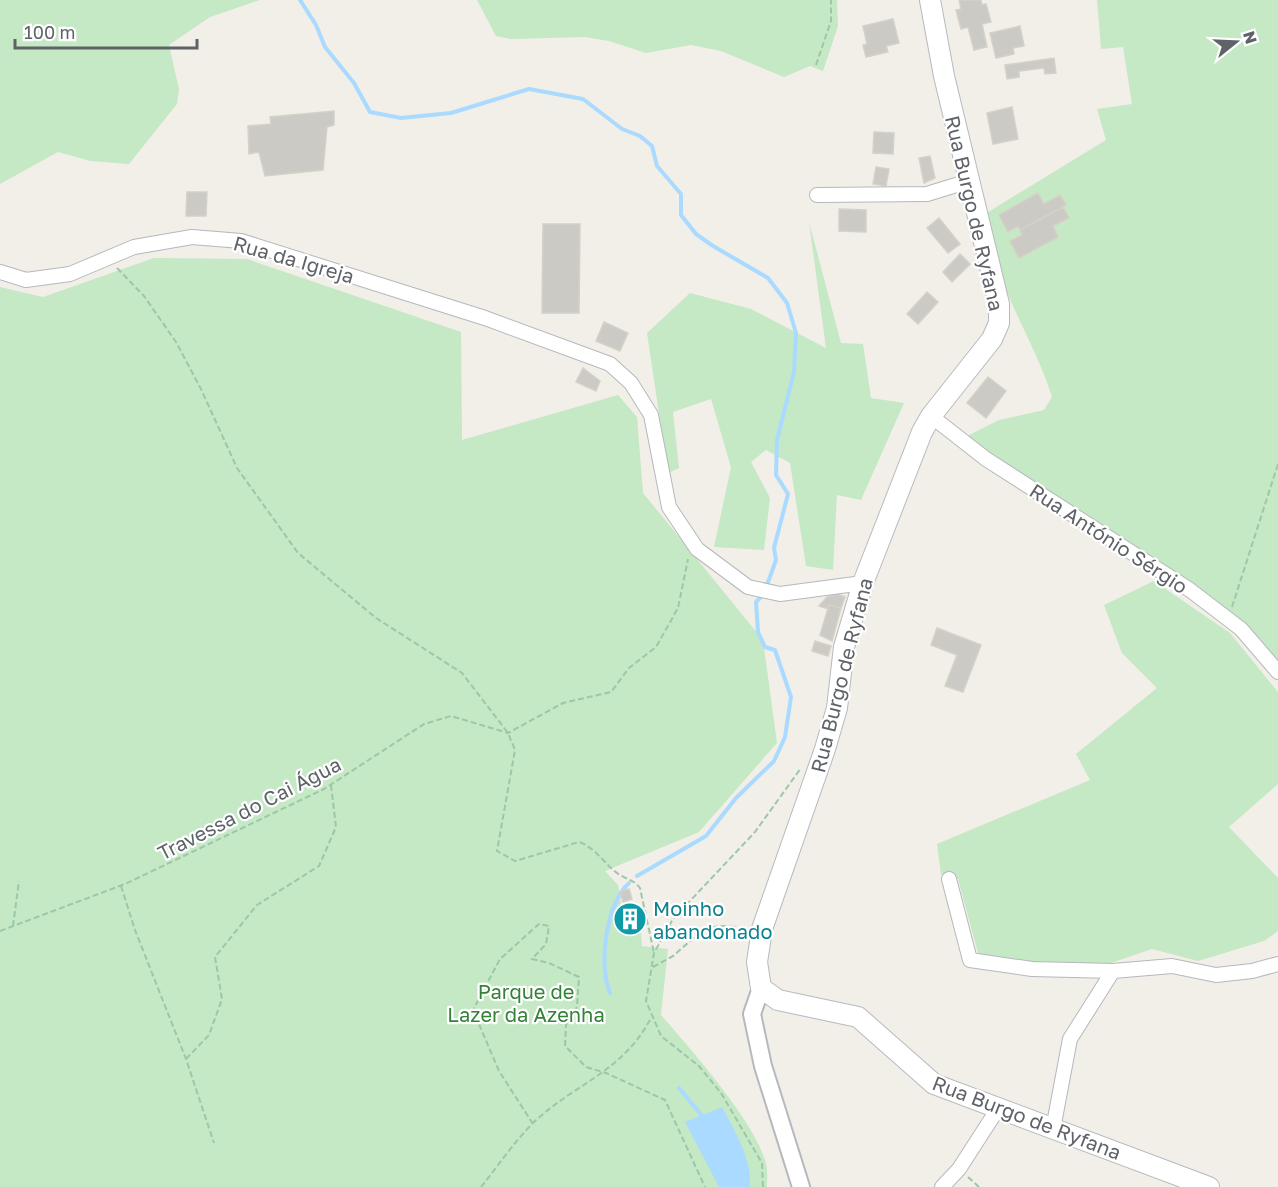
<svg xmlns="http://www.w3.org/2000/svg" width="1278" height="1187" font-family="'Golos Text',sans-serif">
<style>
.green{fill:#c5e8c5}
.water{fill:#aadaff}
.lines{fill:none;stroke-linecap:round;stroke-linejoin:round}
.stream{stroke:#aadaff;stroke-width:4}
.building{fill:#cccac5;stroke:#d6d1c6;stroke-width:1.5}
.minor-casing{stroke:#b5b8bc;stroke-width:16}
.tertiary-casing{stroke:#b5b8bc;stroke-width:20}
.secondary-casing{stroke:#b6babf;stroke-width:22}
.path{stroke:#9cc7a9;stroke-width:2;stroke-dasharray:6 3;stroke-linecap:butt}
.minor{stroke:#fff;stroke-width:14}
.tertiary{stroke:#fff;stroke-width:16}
.secondary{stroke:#fff;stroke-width:20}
.labels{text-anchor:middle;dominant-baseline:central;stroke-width:4.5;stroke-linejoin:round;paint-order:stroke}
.street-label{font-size:20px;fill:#5f6368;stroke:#fff}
.culture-label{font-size:20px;fill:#0d838f;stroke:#fff;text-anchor:start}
.park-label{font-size:20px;fill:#348238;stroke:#fff}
</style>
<rect width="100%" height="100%" fill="#f1efe8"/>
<path class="green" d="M0,0h260l-50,17 -41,28 10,44 -2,15 -48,60 -38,-3 -33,-9 -58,32z
M477,0h360l1,26 -15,45 -13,-5 -26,11 -63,-26 -30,-6 -45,8 -37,-12 -24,-4 -74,2 -15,-3z
M1097,0h181v671l-50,-61 -263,-173 34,-17 45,-10 8,-13c-12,-38 -31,-71 -46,-107 -10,-24 -16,-50 -21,-76l121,-74 -9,-31 35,-5 -9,-57 -22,2z
M809,222l32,121 22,1 8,54 33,5 -43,97 -24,-5 -4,75 -27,-4 -16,-103 -24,-13 -15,12 19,36 -6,52 -50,-3 17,-80 -20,-68 -38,13 6,56 -11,5 -21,-140 43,-40 61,16 75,39z
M154,258l93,1 214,73 1,108 156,-45 19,22 6,76 120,147 14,103 -78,89 -94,39 13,14 8,45 12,-2 3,4 1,14 26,3 -7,66c28,32 96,109 105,149 2,7 1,16 1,23h-767v-900l43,10z
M1154,581l76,52 48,59v92l-49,43 49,51v53l-14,10 -66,20 -46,-12 -44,15 -48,2 -50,-4 -32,-9 -20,-74 -17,-5 -4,-30 153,-64 -14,-26 81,-66 -35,-35 -18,-48z"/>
<path class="water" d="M722,1107c13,24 30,52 28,80h-31l-34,-65z"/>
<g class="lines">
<path class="stream" d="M300,0l16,25 9,22 29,36 16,29 31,6 50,-5 78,-24 54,10 39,30 18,7 12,10 5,20 24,28v21l15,19 17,12 55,32 19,25 9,30 -2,39 -17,68 -1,35 12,19 -14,54 2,12 -9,25
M637,876l69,-40 30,-38 38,-37 11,-24 6,-40 -16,-47 -10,-3 -7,-15 -2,-30 5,-5
M610,993c-12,-28 -4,-89 19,-110
M679,1088l24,29"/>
</g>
<path class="building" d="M959,0h22l1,5 4,-1 5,18 -9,2 5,23 -13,3 -6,-23 -7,2 -5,-19 5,-1z
M893,19l6,24 -13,3 2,6 -22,5 -3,-12 4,-1 -4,-18z
M1020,26l4,20 -11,2 1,6 -18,4 -6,-25z
M1054,58l2,15 -11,1 -1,-6 -25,3v6l-12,2 -2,-14z
M1012,107l6,32 -25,5 -6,-31z
M334,111v14l-7,2 -4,43 -58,6 -6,-24 -10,2 -1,-28 23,-2 -1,-7z
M874,132l20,1 -1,21 -20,-1z
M930,156l5,22 -11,5 -5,-25z
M876,167l13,2 -3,17 -13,-2z
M187,192h20l-1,24h-20z
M1038,193l6,11 16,-9 6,10 -46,25 -2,-4 -10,6 -9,-17z
M1063,207l6,11 -16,8 5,11 -39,21 -9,-17 12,-6 -2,-5z
M839,209l27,1v22l-27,-1z
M939,218l21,26 -12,9 -21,-25z
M543,224h37l-1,89h-37z
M960,254l10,10 -18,18 -9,-10z
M927,292l11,10 -20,22 -11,-10z
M604,322l24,11 -8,18 -24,-10z
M583,368l17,13 -4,10 -20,-9z
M988,377l18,14 -20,27 -19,-15z
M837,594l8,3 -4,11 -12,-3 -1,4 -9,-3 8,-9z
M829,605l12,3 -9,33 -12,-6z
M937,628l44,17 -18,47 -18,-6 12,-31 -26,-10z
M815,641l16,5 -3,10 -16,-5z
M629,889l3,10 -9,3 -3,-10z
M634,908l4,20 -12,2 -3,-20z"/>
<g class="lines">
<defs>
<path id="minor" d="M817,195l110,-1 42,-13
M0,272l26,8 44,-6 64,-27 58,-10 49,4 244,77 125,46 21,19 20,32 18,92 28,42 51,38 32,7 83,-11
M931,416l55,43 204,131 51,39 37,43
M949,879l21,81 62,9 82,2
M1053,1129l17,-90 43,-68 59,-5 44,9 36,-4 26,-7
M942,1187l17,-18 40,-62"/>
<path id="tertiary" d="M761,988l-9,26 11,52 38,121"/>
<path id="secondary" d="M930,0l14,76 55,228v19l-7,16 -61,77 -9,16 -59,151 -19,64 -7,61 -12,41 -63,180 -5,33 4,26 17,12 80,17 76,67 275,103"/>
</defs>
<use href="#minor" class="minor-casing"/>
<use href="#tertiary" class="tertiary-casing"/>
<use href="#secondary" class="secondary-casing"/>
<path class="path" d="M816,65l15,-44v-21
M117,268l27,28 32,46 25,47 36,79 61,85 78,65 86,55 46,60 7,17 -18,101 18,10 64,-19c18,6 26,24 41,33 8,5 14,5 20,13l14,65
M1232,607l46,-143
M121,886l14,44 51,129 28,84
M13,926l6,-45
M0,931l125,-47 199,-95 100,-65 27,-8 57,17 55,-30 48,-11 18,-24 27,-21 22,-39 10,-49
M653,967l20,-11 32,-28 18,-2 24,2
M186,1059l23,-24 13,-36 -7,-42 42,-52 62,-39 17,-39 -5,-42
M533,1124l-34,-53 -26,-61 27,-51 39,-35 10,2 -3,18 -14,15 17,4 30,14 -2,30 -11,18 -1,21 21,21 20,6 59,27 40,87
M968,1177l11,10
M481,1187c17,-21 33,-45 52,-64 42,-40 89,-50 118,-105
M763,1187l-1,-24 -41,-70 -22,-27 -38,-30 -15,-35 8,-48 19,-34 82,-87 46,-64"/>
<use href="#minor" class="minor"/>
<use href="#tertiary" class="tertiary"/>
<use href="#secondary" class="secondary"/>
</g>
<defs>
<symbol id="building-disc" viewBox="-11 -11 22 22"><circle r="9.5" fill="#0f9aa8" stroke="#fff"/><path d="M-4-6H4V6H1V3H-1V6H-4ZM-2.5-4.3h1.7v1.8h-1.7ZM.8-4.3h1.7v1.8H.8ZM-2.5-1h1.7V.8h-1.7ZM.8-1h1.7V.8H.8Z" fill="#fff"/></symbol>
</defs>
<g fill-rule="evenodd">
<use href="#building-disc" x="611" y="900" width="38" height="38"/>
</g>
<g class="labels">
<g class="street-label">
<text transform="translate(975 213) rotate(77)">Rua Burgo de Ryfana</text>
<text transform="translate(294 259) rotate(16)">Rua da Igreja</text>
<text transform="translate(1109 538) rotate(33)">Rua António Sérgio</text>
<text transform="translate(841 675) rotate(-76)">Rua Burgo de Ryfana</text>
<text transform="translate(249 808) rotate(-27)">Travessa do Cai Água</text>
<text transform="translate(1027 1117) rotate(21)">Rua Burgo de Ryfana</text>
</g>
<g class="culture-label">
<text x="653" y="908">Moinho<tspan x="653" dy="23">abandonado</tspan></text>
</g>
<g class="park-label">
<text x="526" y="991">Parque de<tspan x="526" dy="23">Lazer da Azenha</tspan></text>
</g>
</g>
<g transform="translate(1236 42) rotate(72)" stroke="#ffffff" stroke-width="4.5" paint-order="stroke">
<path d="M0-4.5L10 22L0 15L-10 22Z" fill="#5f6368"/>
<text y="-9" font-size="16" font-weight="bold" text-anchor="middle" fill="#5f6368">N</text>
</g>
<path d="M15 39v9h182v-9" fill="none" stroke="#5f6368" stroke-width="3"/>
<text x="24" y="39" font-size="18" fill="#5f6368" stroke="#ffffff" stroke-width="4.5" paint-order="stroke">100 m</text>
</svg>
